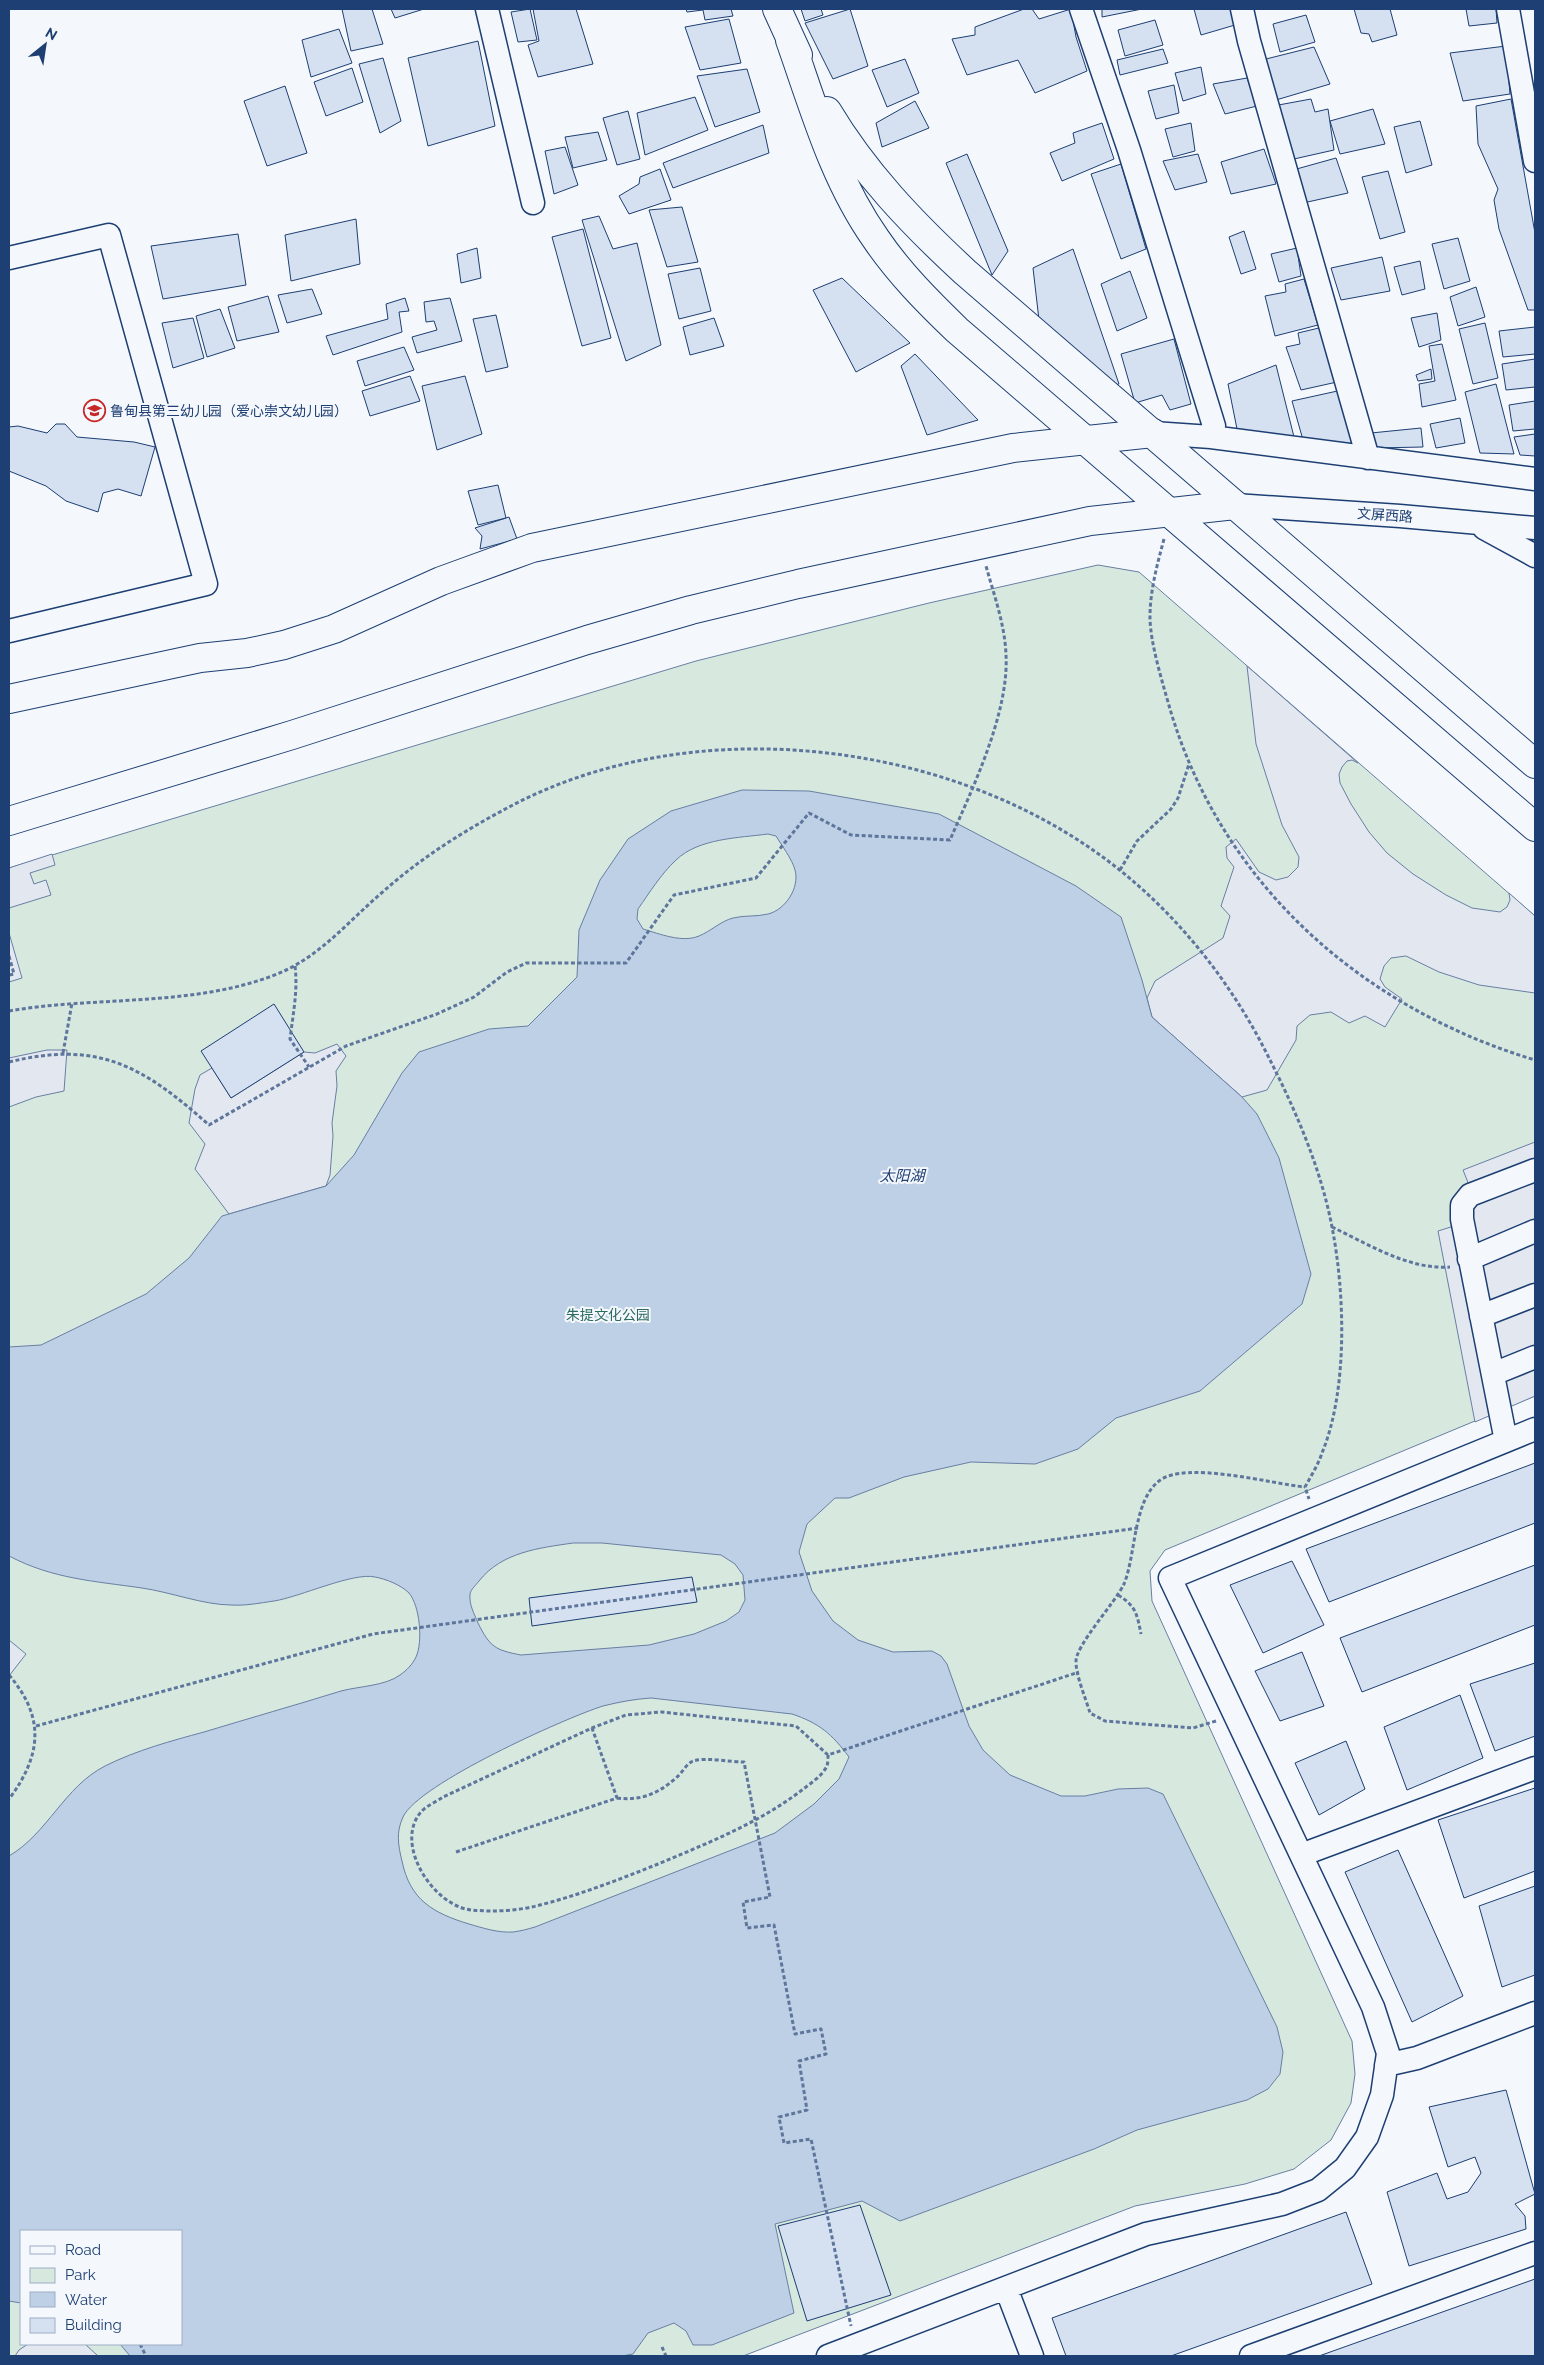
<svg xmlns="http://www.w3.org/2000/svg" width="1544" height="2365" font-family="Raleway,'Noto Sans SC',sans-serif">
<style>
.green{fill:#d7e8df;stroke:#687fa3;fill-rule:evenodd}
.parking{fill:#e3e8f0;stroke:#687fa3}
.water{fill:#bed0e5;stroke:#687fa3;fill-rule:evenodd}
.building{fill:#d5e0f0;stroke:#1d3f73}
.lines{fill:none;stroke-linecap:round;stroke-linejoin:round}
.minor-casing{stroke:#1d3f73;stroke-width:25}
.major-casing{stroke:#1d3f73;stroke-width:30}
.highway-casing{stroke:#1d3f73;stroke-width:30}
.path{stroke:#5e769c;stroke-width:3;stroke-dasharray:4 2.5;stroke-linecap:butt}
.minor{stroke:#f4f7fb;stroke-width:22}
.major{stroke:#f4f7fb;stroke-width:28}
.highway{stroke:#f4f7fb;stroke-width:28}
.labels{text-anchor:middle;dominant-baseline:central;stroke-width:4;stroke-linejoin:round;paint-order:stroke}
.poi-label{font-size:14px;fill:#1d3f73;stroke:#f4f7fb;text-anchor:start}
.street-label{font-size:14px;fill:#1d3f73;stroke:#f4f7fb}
.park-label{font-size:14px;fill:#2c6c60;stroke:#f4f7fb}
.water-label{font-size:15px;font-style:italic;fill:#1d3f73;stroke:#f4f7fb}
</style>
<rect width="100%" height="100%" fill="#f4f7fb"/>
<path class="green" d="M1098,565l41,7 396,344v480l-370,154 -15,21 2,30 200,440 3,33 -4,29 -20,37 -37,29 -49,15 -110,22 -392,150h-734v-1488l687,-207 233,-58zM21,2231h160v113h-160z"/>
<path class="parking" d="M1247,666l111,97 -6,-3 -5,1 -5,6 -3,7 1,9 11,21 18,28 18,21 26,21 33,21 26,13 28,4 7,-5 3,-7 -1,-7 26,23v77l-56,-8 -40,-13 -33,-16 -15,2 -7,8 -4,13 5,8 17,12 -17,28 -20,-11 -16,7 -18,-11 -21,3 -13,11 -1,14 -29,50 -25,7 -90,-80 -5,-19 8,-17 68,-43 7,-22 -9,-10 13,-39 -7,-9 -1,-11 10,-8 23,33 17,8 12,-3 10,-10 1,-10 -17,-32 -26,-81z
M52,854l3,11 -25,8 4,11 12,-4 5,15 -42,13v-40z
M9,933l13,45 -13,4z
M337,1044l9,12 -10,15 1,15 -5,37 1,13 -3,39 -4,11 -97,28 -34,-45 10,-25 -16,-21 6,-34 5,-14 12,-7 19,30 73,-46 11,1z
M47,1050h20l-3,41 -28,6 -27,10v-49z
M1535,1142v254l-60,26 -37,-191 16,-5 15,-41 -6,-15z
M9,1640l17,14 -17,22z
M28,2344h57l13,12h-83l4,-6z"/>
<path class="water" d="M742,790l67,1 130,23 137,72 45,31 21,63 10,37 90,80 15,17 22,44 32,116 -9,30 -102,87 -84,27 -38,31 -43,15 -64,-2 -67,15 -55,21h-14l-28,26 -8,28 13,39 21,30 25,19 35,12 39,-1 9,5 6,8 22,62 14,24 27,25 51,21h24l33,-7 30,-1 15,6 114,233 6,25 -3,22 -12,15 -21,11 -110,30 -43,19 -194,72 -38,-20 -87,23 19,89 -82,32h-19l-7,-14 -12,-8 -26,10 -15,21 -11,2h-492l-10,-12h61v-113h-160v72l-12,-2v-445c39,-23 55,-69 96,-90 32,-16 66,-25 99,-34 46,-14 92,-27 137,-41 19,-5 44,-5 59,-16 7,-5 12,-10 16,-18 7,-15 4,-51 -7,-64 -8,-8 -23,-14 -34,-16 -22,-5 -75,20 -101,24 -14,2 -29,5 -43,4 -27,0 -61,-13 -89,-17 -48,-7 -89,-9 -133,-32v-209l32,-2 105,-51 43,-36 33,-42 104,-30 28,-31 48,-82 17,-21 70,-23 39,-3 49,-49 2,-47 21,-50 28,-41 43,-28zM768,834l8,2c6,10 16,23 19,34 5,18 -10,40 -27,44 -12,3 -23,1 -35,4 -12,3 -22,13 -34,18 -17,7 -39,-2 -56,-7l-6,-10 1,-10c12,-17 23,-35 38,-49 23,-22 63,-22 92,-26zM573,1543h29l119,12 14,9 8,11 2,25 -6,12 -13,9 -32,13 -45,11 -128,10c-26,-5 -31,-8 -43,-32 -4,-10 -9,-18 -8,-29 1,-5 6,-9 9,-13 23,-29 60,-33 94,-38zM651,1698l141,16c27,9 40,20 57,43l-10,22 -25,25 -39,29 -240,94c-7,2 -14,4 -22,5 -15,1 -30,-4 -44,-8 -36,-11 -59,-24 -67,-63 -4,-16 -6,-29 1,-44 15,-33 162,-99 200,-111 16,-4 32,-7 48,-8z"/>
<path class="building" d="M342,9h30l11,35 -32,7z
M391,9h33l-29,9z
M530,9l7,31 -19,2 -7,-30z
M533,9h43l17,55 -55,13 -10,-32 11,-4z
M686,9h45l2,7 -28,4 -2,-10 -16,2z
M801,9h20l2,6 -18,6z
M850,9l18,57 -35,13 -28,-56z
M1024,9h8l7,10 32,-10 5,28 11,34 -52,22 -17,-33 -51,15 -15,-36 23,-4v-8z
M1102,9h40l-40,8z
M1194,9h36l5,16 -34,10z
M1354,9h36l7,26 -25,7 -3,-8 -8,-1z
M1466,9h30l1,14 -28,3z
M1306,15l9,27 -35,10 -7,-28z
M729,19l12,44 -41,7 -15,-43z
M1155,20l8,25 -38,11 -7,-26z
M339,29l13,34 -41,14 -9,-37z
M478,41l17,85 -67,20 -20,-88z
M1506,46l4,48 -47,7 -13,-48z
M1314,47l16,37 -54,16 -10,-41z
M1163,49l5,14 -48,12 -3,-15z
M383,58l18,63 -21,12 -21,-69z
M905,59l14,34 -32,14 -15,-37z
M1201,67l5,27 -23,7 -8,-28z
M352,68l11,34 -37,14 -12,-34z
M747,69l13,43 -45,15 -18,-51z
M1247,78l10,28 -32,8 -12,-30z
M1174,85l5,28 -23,6 -8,-28z
M285,86l22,67 -40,13 -23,-65z
M695,97l13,33 -63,25 -8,-42z
M1311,99l4,13 13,-3 6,41 -49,11 -12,-55z
M1511,99l24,134v77h-7l-29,-81 -5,-29 4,-11 -20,-45 -2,-38z
M915,101l14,27 -47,19 -6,-24z
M1373,109l12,35 -45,10 -10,-33z
M628,111l12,48 -23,6 -14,-47z
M1420,121l12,44 -26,8 -12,-46z
M1102,123l12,36 -52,22 -12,-28 25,-10 -2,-10z
M1191,123l4,28 -22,6 -8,-28z
M763,125l6,28 -96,35 -10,-25z
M598,132l9,28 -34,8 -8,-31z
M565,147l13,38 -24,9 -9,-43z
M1264,149l12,35 -45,10 -10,-32z
M967,154l41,97 -16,24 -46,-112z
M1198,154l9,28 -32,8 -12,-29z
M1336,158l12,35 -45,10 -10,-33z
M1121,164l25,85 -25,10 -30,-85z
M660,169l11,31 -42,14 -10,-18 20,-12 1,-7z
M1388,171l17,61 -25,7 -18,-62z
M682,207l16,55 -31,5 -18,-57z
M599,216l14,33 24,-6 24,102 -35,16 -44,-141z
M356,219l4,45 -69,17 -6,-46z
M583,229l28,109 -29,8 -30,-109z
M1244,231l12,38 -15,5 -12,-37z
M238,234l8,51 -83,14 -12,-53z
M1458,238l12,43 -26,8 -12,-45z
M477,248l4,30 -20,5 -4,-29z
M1297,248l4,28 -22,6 -8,-28z
M1073,249l46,135 -8,2 -72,-66 -6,-52z
M1382,257l8,34 -49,9 -10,-32z
M1420,261l5,28 -23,6 -8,-28z
M700,268l11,43 -32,8 -11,-45z
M1130,271l17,47 -30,13 -16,-47z
M842,278l68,65 -54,29 -43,-82z
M1304,279l14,46 -43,11 -10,-40 21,-4 -1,-8z
M1476,287l9,30 -27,9 -8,-29z
M312,289l10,25 -35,9 -9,-28z
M268,296l11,36 -42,9 -9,-34z
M405,298l4,13 -10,1 3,20 -69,23 -7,-19 62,-17 -2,-15z
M450,298l12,43 -45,12 -5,-16 25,-7 -3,-9 -8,1 -2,-20z
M220,309l15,39 -28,9 -11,-41z
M1437,313l4,27 -22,7 -8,-29z
M496,315l12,52 -22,5 -13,-53z
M193,318l11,40 -31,10 -11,-45z
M714,318l10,28 -34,9 -7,-28z
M1485,323l13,55 -25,6 -14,-55z
M1323,327l14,55 -36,8 -15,-43 14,-3 -2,-11z
M1535,327v27l-32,3 -4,-26z
M1174,339l17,65 -21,6 -8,-15 -27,8 -14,-49z
M1442,344l14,56 -34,7 -3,-23 16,-3 -6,-35z
M404,347l10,23 -49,16 -8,-25z
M915,354l63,66 -51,15 -26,-69z
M1535,359v28l-29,3 -4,-26z
M1276,365l18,72 -57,-8 -9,-45z
M1431,369l1,10 -14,2 -2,-6z
M410,376l10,25 -50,15 -8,-25z
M465,376l17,58 -45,16 -15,-64z
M1496,384l18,70 -34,-1 -15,-61z
M1342,390l15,58 -54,-8 -11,-39z
M1535,401v28l-22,2 -4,-26z
M1460,418l5,25 -29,5 -6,-24z
M56,424h9l12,13 57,5 21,5 -14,49 -23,-7 -15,4 -5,19 -32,-11 -20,-15 -37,-15v-44l9,-1 29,7z
M1421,428l2,19 -48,1 -4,-15z
M1535,434v22l-15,-1 -6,-18z
M498,485l8,33 -28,7 -10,-34z
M509,517l8,22 -37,10 2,-13 -7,-8z
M274,1004l30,48 -73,46 -30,-47z
M1535,1463v60l-206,79 -23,-53z
M1292,1561l32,64 -61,28 -33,-68z
M1535,1565v60l-173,67 -22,-54z
M692,1577l5,25 -165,24 -3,-28z
M1302,1652l22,54 -44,15 -25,-50z
M1535,1663v73l-40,15 -25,-67z
M1460,1695l23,63 -76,32 -23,-63z
M1346,1741l19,48 -46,26 -24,-52z
M1535,1788v83l-71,27 -26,-78z
M1398,1850l65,146 -51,26 -67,-150z
M1535,1886v89l-33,12 -23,-81z
M1506,2090l29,104 -20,10 10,12 1,13 -117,37 -22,-74 50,-19 10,26 21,-7 13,-19 -6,-16 -27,10 -19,-60z
M860,2205l31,90 -84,26 -29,-95z
M1346,2212l26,72 -201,72h-105l-14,-38z
M1535,2279v77h-216z"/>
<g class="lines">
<defs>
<path id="minor" d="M487,9l46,194
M1081,9l48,141 85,276 -3,11
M1242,9l7,32 119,417
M1508,9l27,152
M9,258l100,-23 97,349 -197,47
M1153,433l58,4 324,42
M1235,505l165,11 135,12
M1484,528l51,28
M1469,1259l66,-28
M1481,1316l54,-21
M1493,1374l42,-17
M1506,1441l-44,-222v-14l8,-10 65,-25
M1301,1855l234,-87
M1386,2065l31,-7 118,-45
M1006,2288l26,68
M828,2356l318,-122 136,-30 36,-14 27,-22 22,-31 15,-42 6,-42 -15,-46 -203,-429 365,-149
M1251,2356l284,-103"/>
<path id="major" d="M9,699l191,-41 47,-5 37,-8 50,-16 107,-48 91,-33 481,-100 140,-15
M9,821l283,-86 295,-95 104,-30 107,-26 292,-63 145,-16"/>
<path id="highway" d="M777,9l21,46
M790,40c24,68 44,140 86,199 23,34 52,63 81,91l578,497
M827,111c37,62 85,112 138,161l570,492"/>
</defs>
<use href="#minor" class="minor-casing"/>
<use href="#major" class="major-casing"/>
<use href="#highway" class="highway-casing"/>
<path class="path" d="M1164,539c-7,26 -14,52 -14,78 0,26 13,67 20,92 52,176 192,299 365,351
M1120,870l17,-29 34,-32 7,-11 11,-34
M9,956l5,18 -5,1
M295,966c3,25 -2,48 -5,73l19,28
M9,1011c86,-15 180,-4 263,-35 47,-17 76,-55 113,-86 37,-33 82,-61 126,-84 178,-94 427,-68 589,49 72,52 130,124 169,203 27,53 52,111 63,169 13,66 16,163 -10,226 -4,12 -11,23 -17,34l4,12
M63,1053l9,-50
M9,1062c89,-22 134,4 200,63l137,-79 91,-32 37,-17 33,-25 19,-9h100l48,-68 82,-17 53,-65 42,22 99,5c23,-53 59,-127 56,-185 -1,-30 -12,-60 -20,-89
M1332,1227c36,17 77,43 118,40
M1118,1595c18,11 19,19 23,39
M9,1675c36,42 33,80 0,124
M1216,1721l-23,7 -88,-7 -15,-8c-4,-14 -14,-37 -14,-51 -1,-16 39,-59 48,-78 12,-29 9,-83 35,-103 26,-21 113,3 146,6
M36,1726l337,-92 765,-106
M828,1755l-32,-29 -135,-14 -35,3 -34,13 -149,69c-7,5 -17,9 -22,15 -28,32 13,95 51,98 20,2 44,1 64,-4 41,-10 82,-26 122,-42 50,-21 101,-41 144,-74 9,-7 20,-14 25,-24 1,-3 1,-8 1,-11l251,-83
M617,1798c24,3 41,-4 60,-21 5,-4 10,-14 16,-16 14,-4 36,1 51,1l26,135 -27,5 4,26 27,-3 21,109 26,-5 5,25 -27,7 8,49 -28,7 5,26 27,-4 40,187
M456,1852l161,-54 -25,-70
M140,2344l6,12
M662,2347l4,9"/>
<use href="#minor" class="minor"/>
<use href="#major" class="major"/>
<use href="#highway" class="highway"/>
</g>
<defs>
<symbol id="school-ring" viewBox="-11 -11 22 22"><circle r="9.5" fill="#f4f7fb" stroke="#c62828" stroke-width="1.5"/><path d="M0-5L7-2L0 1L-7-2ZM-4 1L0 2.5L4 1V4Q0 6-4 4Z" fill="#c62828"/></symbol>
</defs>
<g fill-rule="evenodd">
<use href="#school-ring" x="82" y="398" width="25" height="25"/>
</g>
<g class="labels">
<g class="poi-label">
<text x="110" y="411">鲁甸县第三幼儿园（爱心崇文幼儿园）</text>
</g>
<g class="street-label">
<text transform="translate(1385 515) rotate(4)">文屏西路</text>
</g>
<g class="park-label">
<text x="608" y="1315">朱提文化公园</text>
</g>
<g class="water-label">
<text x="902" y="1176">太阳湖</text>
</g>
</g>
<rect width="1544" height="2365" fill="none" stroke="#1d3f73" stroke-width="20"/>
<rect x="20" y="2230" width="162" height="115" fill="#f4f7fb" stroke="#9eadc5"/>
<rect x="30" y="2246" width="25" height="8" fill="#f4f7fb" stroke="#9eadc5"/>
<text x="65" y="2255" font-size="15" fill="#1d3f73">Road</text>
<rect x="30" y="2268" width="25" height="15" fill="#d7e8df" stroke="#9eadc5"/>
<text x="65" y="2280" font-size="15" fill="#1d3f73">Park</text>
<rect x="30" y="2292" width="25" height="15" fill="#bed0e5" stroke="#9eadc5"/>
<text x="65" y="2305" font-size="15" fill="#1d3f73">Water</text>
<rect x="30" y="2318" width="25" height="15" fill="#d5e0f0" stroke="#9eadc5"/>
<text x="65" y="2330" font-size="15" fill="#1d3f73">Building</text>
<g transform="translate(45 45) rotate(30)" stroke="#f4f7fb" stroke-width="4" paint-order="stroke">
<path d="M0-4L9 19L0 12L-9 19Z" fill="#1d3f73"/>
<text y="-8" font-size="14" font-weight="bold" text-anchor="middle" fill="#1d3f73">N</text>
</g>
</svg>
